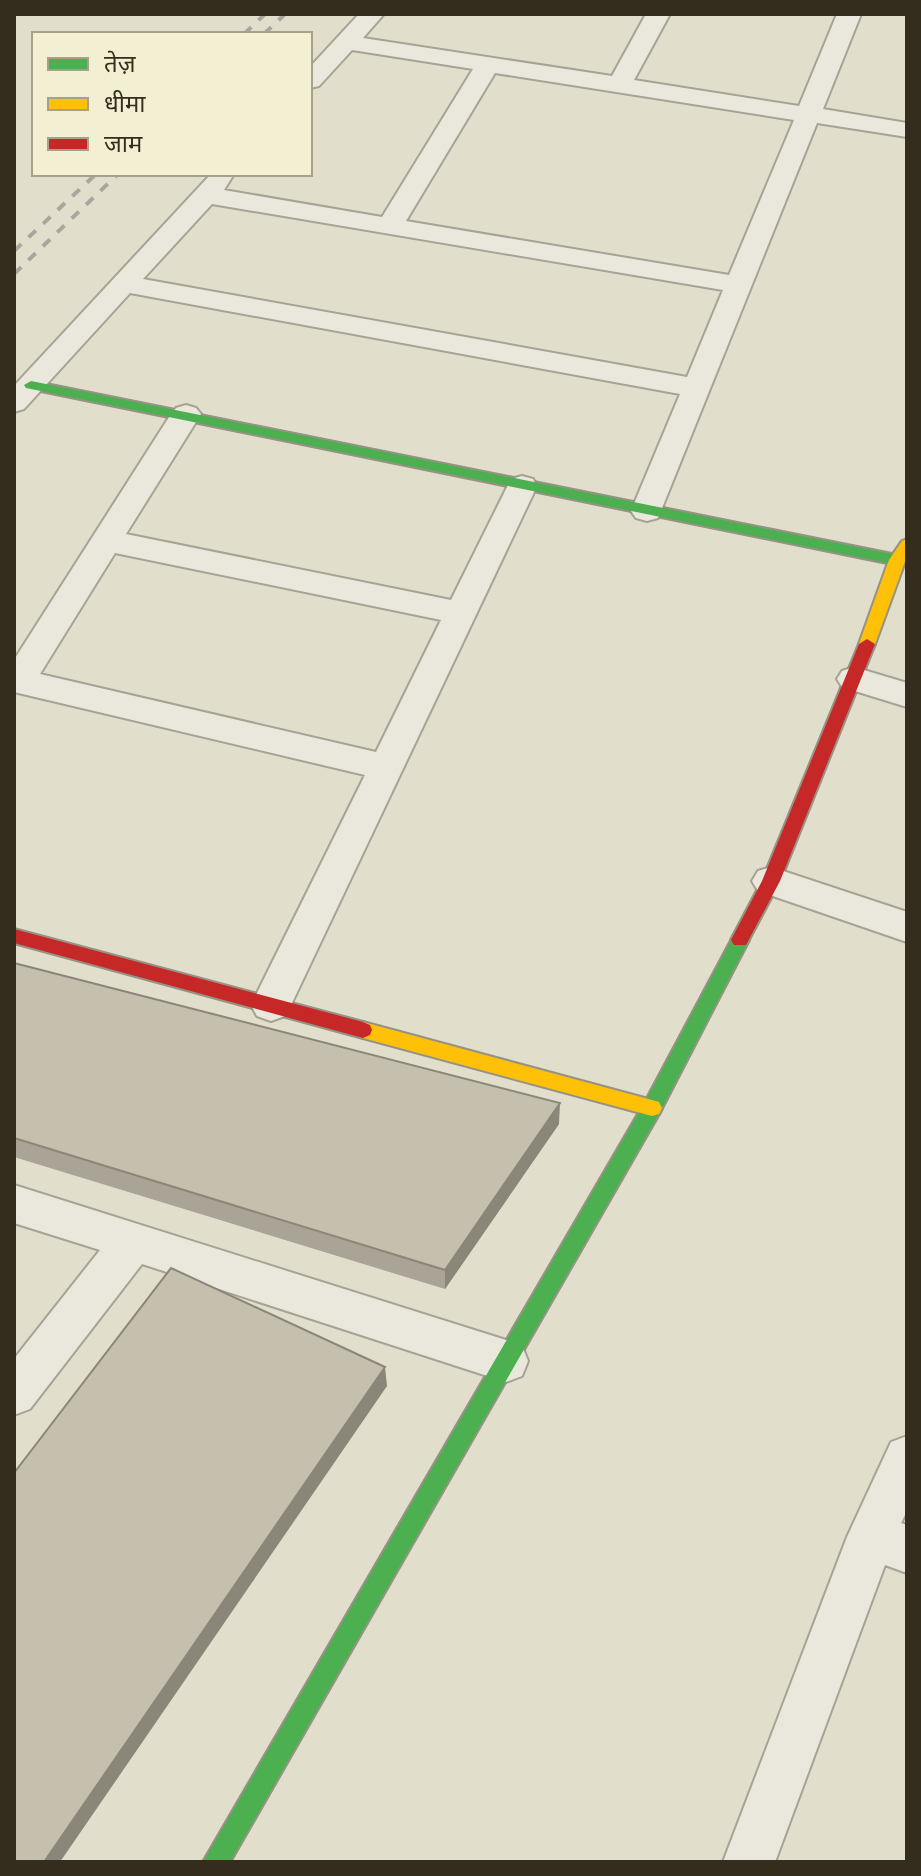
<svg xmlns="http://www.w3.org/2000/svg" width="921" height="1876" font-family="'Zilla Slab','Noto Sans Devanagari',serif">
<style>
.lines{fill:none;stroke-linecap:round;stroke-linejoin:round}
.street-casing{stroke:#a6a395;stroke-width:4}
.fast-casing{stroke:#969385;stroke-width:4}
.slow-casing{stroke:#969385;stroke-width:4}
.jam-casing{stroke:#969385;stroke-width:4}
.street{fill:#eae8dd;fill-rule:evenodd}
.fast{fill:#4caf50;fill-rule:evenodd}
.slow{fill:#ffc107;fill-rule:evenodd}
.jam{fill:#c62828;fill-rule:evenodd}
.rail{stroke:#a9a79d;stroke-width:4;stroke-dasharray:10 10;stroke-linecap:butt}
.wall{fill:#a9a495}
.shaded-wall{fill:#8a8679}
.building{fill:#c5bfad;stroke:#8a8679;stroke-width:2}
</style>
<rect width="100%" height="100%" fill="#e1dfcc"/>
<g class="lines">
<defs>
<path id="street" d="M359,14h25l-21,24 249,38 34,-62h24l-36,66 165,26 38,-92h24l-38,95 84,14v14l-90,-14 -159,395 -11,3 -11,-3 -5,-7 49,-117 -550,-101 -106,116 -10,3v-26l197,-212h23l-10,16 158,27 91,-148 -121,-19 -33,36 -9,2v-21zM495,73l299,47 -65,155 -323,-54zM212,204l511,86 -36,87 -544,-98z
M186,405l10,3 5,6 -75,120 325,66 60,-121 11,-3 11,3 4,7 -246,519 -6,11 -14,5 -14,-5 -6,-11 114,-230 -351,-83v-32l157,-246 5,-6zM115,553l326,67 -65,132 -336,-78z
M854,667l53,16v24l-65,-20 -5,-8 5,-8z
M771,867l136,45v30l-149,-51 -6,-10 6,-10z
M14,1185l492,155 16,6 6,15 -6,15 -16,6 -364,-118 -112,145 -16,6v-56l86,-109 -86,-27z
M907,1436v75l-6,12 6,2v48l-22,-8 -110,297h-52l124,-325 44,-95z"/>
<path id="fast" d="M31,381l866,174 8,5 -8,5 -871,-177 -2,-3z
M740,933l6,2 3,5 -90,174 -429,748h-27l442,-760 89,-167z"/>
<path id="slow" d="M907,539v17l-32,88 -2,4h-12l-2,-4 30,-84 13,-19z
M363,1022l289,78 7,2 3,6 -3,6 -7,2 -289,-78 -7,-3 -2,-5 2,-5z"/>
<path id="jam" d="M867,639l8,5 -95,237 -34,64h-12l-3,-5 31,-59 97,-237z
M14,929l349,93 7,3 2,5 -2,5 -7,3 -349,-95z"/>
</defs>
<use href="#street" class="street-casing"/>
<use href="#fast" class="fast-casing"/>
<use href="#slow" class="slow-casing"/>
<use href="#jam" class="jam-casing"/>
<use href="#street" class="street"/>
<use href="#fast" class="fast"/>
<use href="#slow" class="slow"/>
<use href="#jam" class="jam"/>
<path class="rail" d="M244,34l21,-20
M264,34l21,-20
M14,251l82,-77
M14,274l104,-100"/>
</g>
<path class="wall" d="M14,963l545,161 -114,165 -431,-132z"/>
<path class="shaded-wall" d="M560,1103l-1,21 -114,165v-19z
M385,1367l2,19 -327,476h-16z"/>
<path class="building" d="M14,963l546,140 -115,167 -431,-132z
M171,1268l214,99 -341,495h-30v-389z"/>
<rect width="921" height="1876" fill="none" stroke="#342d1e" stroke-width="32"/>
<rect x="32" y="32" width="280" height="144" fill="#f2efd2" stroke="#a6a18a" stroke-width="2"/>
<rect x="48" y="58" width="40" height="12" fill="#4caf50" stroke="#a6a18a" stroke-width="2"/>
<text x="104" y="72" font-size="24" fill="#342d1e">तेज़</text>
<rect x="48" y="98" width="40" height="12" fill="#ffc107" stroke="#a6a18a" stroke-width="2"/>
<text x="104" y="112" font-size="24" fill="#342d1e">धीमा</text>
<rect x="48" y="138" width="40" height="12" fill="#c62828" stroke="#a6a18a" stroke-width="2"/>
<text x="104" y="152" font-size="24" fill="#342d1e">जाम</text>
</svg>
